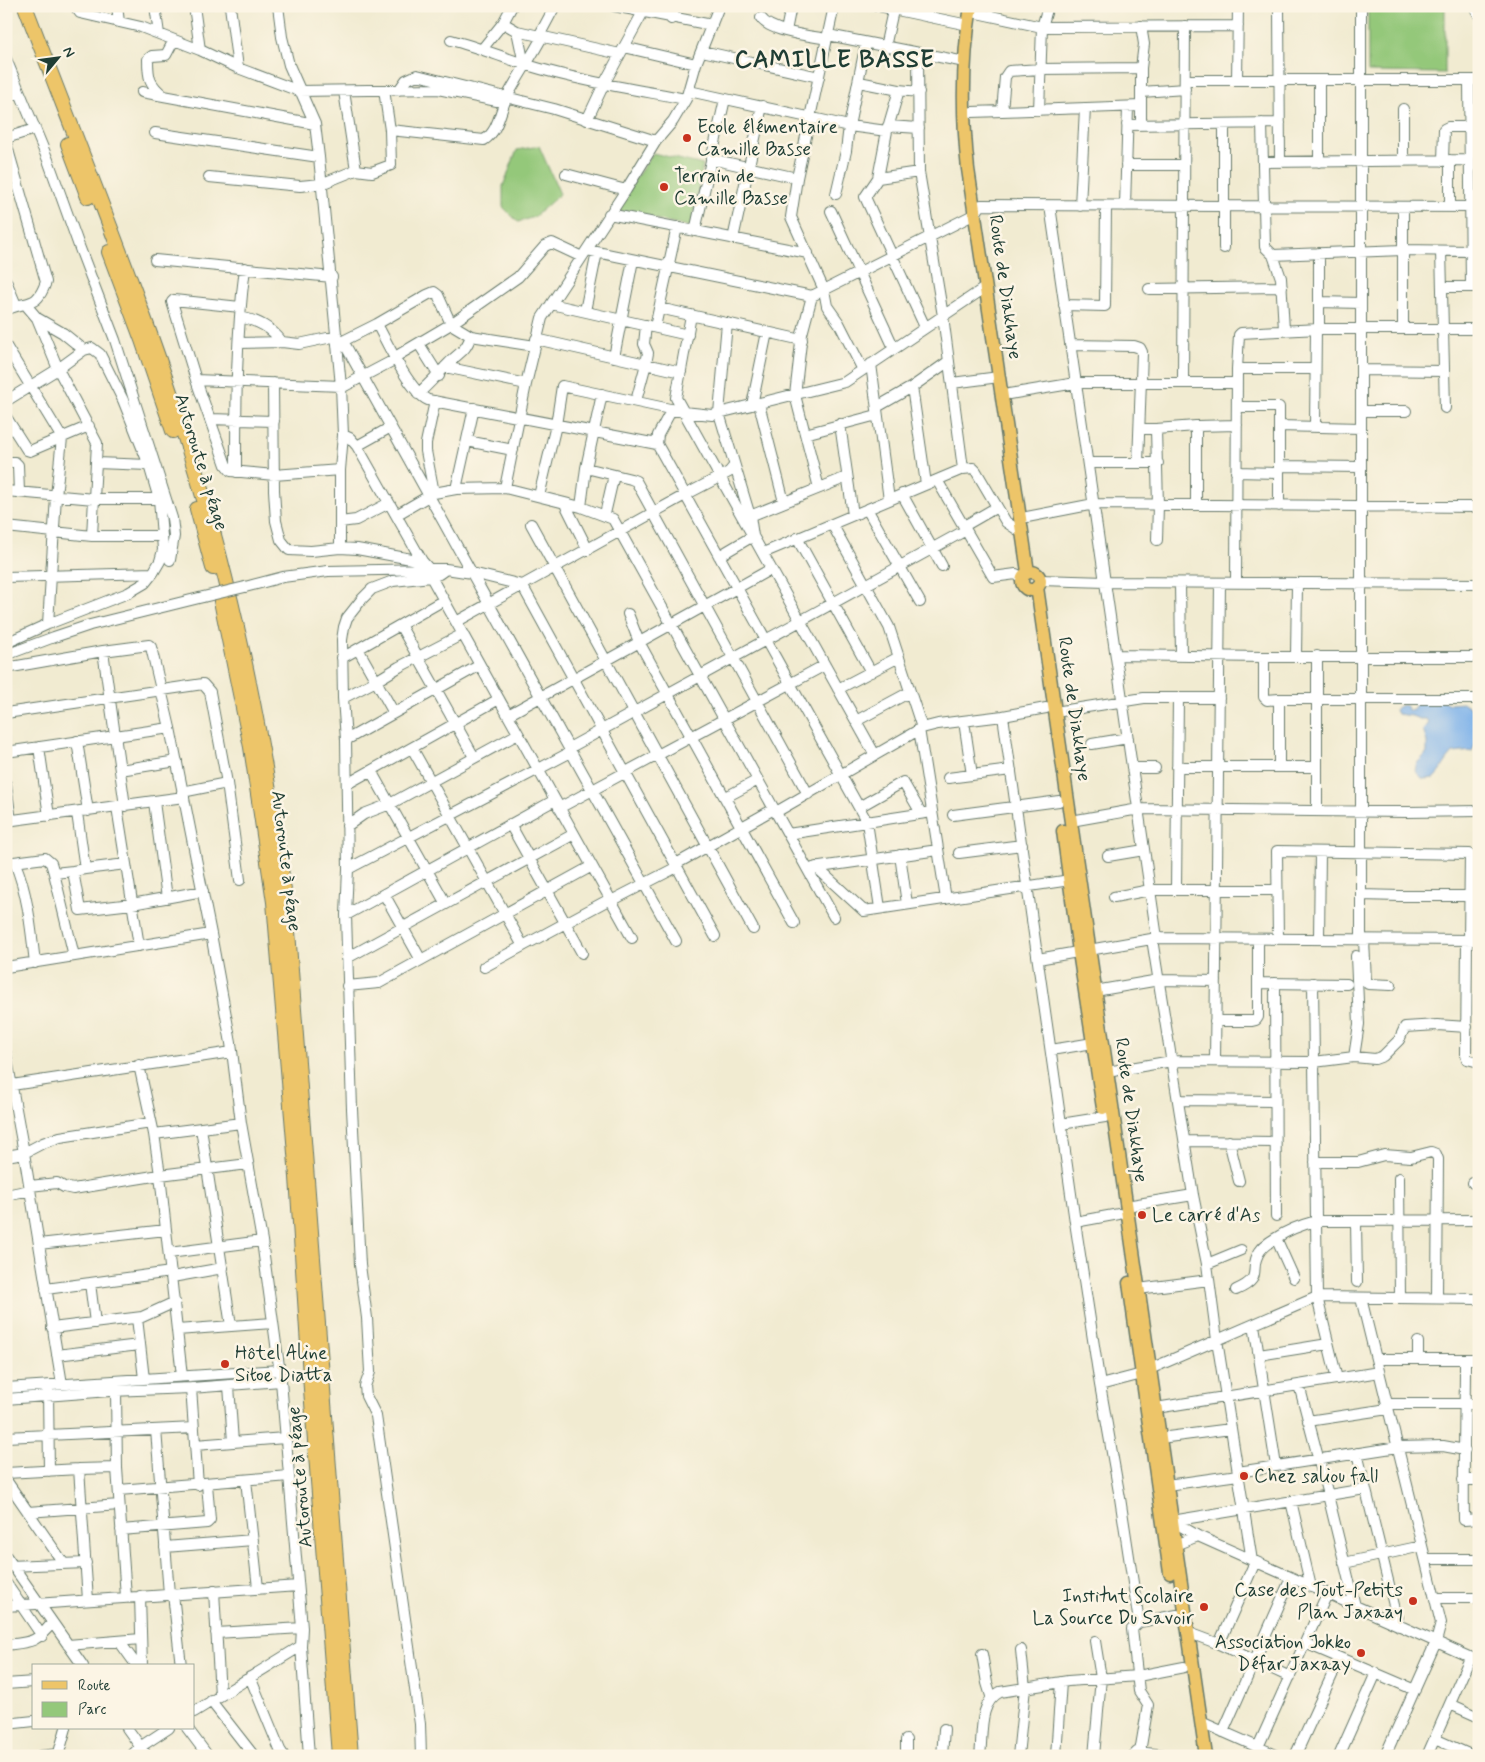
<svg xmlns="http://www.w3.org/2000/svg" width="1485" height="1762" font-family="Mynerve,sans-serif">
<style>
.green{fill:#94c87a;stroke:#5a8257}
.water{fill:#7cb1ea;stroke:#4e778f}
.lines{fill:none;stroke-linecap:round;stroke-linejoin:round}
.minor-casing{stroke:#687a6b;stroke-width:12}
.major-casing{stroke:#687a6b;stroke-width:15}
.highway-casing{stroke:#687a6b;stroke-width:16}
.minor{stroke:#fff;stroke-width:10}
.major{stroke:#edc569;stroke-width:12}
.highway{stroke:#edc569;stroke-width:14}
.minor-bridge-casing{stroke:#687a6b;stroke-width:12;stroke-linecap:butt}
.minor-bridge{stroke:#fff;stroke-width:10}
.poi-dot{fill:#c8321e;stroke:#fcf5e5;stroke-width:2}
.labels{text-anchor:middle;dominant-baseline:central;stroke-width:5;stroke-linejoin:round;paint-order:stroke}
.poi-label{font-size:19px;fill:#1f3d34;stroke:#fcf5e5;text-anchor:start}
.street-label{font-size:19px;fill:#1f3d34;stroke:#fcf5e5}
.district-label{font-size:24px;font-weight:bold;letter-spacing:1px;fill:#1f3d34;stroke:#fcf5e5}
</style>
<rect width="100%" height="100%" fill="#fcf5e5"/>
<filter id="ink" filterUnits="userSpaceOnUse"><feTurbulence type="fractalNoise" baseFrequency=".02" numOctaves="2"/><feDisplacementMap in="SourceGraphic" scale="10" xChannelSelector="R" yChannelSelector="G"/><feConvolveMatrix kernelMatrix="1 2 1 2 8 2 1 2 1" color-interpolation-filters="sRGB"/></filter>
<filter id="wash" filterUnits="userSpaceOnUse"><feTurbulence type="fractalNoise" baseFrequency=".0096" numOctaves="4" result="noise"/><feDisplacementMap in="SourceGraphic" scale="20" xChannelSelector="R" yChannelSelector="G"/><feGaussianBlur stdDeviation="1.12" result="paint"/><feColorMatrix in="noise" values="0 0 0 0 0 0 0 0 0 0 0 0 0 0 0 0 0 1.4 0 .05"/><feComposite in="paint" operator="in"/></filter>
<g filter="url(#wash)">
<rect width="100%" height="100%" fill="#f1ebd1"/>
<path class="green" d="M1368,6h77v67l-77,-1z
M539,146l21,48 -26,23 -16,5 -15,-15v-21l14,-36z
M653,153l50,12 -12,62 -77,-17z"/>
<path class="water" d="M1443,701l6,3 15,-1 7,5c6,16 10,27 1,43l-19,2c-8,8 -11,17 -19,25l-11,1 -8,-8 2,-8 10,-10v-11l-4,-12 6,-7 -3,-4h-7l-7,-3 -15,-2 -2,-4c3,-4 6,-5 11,-5l3,6 4,-1 3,-6z"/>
</g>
<g filter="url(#ink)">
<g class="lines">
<defs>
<path id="minor" d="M78,6l-1,3 3,4 61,14 59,23 38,18 61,23 139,-2 59,12 7,-5
M117,6l2,16
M155,6l4,28
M194,6l6,44
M230,6l8,62
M278,6l4,31 7,28 26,59 4,33 22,229 2,49 -3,35v78l17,1 65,12 7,8
M614,6l98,19
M834,6l-37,172 -6,39 33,73 3,16 12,17 24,47
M878,6l90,19
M1279,6l1,156
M1361,6v934
M1474,6l5,9
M977,13l65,14 196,-1
M761,18c9,14 50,18 66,21
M671,19l4,-13
M503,23l14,8 103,23
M517,31l7,33
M786,31l5,-25
M828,35l137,27
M539,36l16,-30
M451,40c26,7 51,17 76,25 52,16 106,24 159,34
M624,47l72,17
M885,47l9,-41
M483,48l20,-25 9,-17
M702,51l117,26
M918,54l1,118 24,144 20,153
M6,59l42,101 31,86 36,94 57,178 2,18 -4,24
M1185,80h294
M1237,80l1,-74
M1319,80v82
M1469,80l2,207
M859,82l40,8 20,2
M399,90l7,-10 11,-5 137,34 102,32
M899,90l-12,41 -9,47 -13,19 60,130
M344,91l12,79
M689,91l160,35 38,5
M142,92l173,32
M1141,92l44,-3
M6,96l14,-3
M164,96c-15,-12 -16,-18 -16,-37l4,-3 14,-1 8,-15
M1403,109v52
M1039,110l3,-83 6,-21
M1002,111l3,-34 4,-6 31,-2 101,-1
M972,112l169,-6
M587,120l17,-36 39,-72
M1262,123l3,124 8,8 130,-5 68,1
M1127,125l153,-2
M1141,125v-57l3,-24 -3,-18
M888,126l31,2
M390,130l94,10c15,-9 16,-31 24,-45 11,-20 24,-39 34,-58
M155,133l164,24
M6,138l29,-9
M6,143l40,139c-10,28 -18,17 -40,28
M711,159l86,19
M1443,161l1,-32 4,-2h21
M1263,162l207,-2
M1126,165h58
M566,174l60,16
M209,177l91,9 21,-2 35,-14 16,2 19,-7 -1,-35 -6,-40
M878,178l41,-6
M836,194l10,-43 3,-25 17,-83
M1050,206l107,732
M1080,206l5,-98
M1125,206l3,-99
M1403,207v122
M1450,207v-47
M831,211l63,137
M609,214l199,39
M695,231l30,-132
M733,239l29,-133
M1224,248v-124
M587,250l225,46 163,-82 6,-9 498,2
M1441,251l4,157
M1319,253v76
M1273,255l8,23 3,52
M155,260l177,17
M6,281l10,24
M1442,287h37
M1149,289l133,-2
M812,296l-10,38 -7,61 24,93
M1319,302l42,1
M551,304l137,31
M26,305l11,13 26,15 21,17
M1064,305l41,1 1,-100
M240,307l-66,-7 -2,2 24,78 30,85 5,6 43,4 66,-5
M659,308l143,32
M585,311l12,-59
M691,315l-15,83 199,357
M240,317c18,4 31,10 42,25l17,2 38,-8
M37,318l21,51 39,74 -5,93
M377,324c10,19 33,68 51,76l229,44
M655,327l22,-100
M471,336l64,10
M536,339l145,33
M343,341l333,600
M239,343l43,-1
M339,343l38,-19 50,-29 7,-3 4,3 13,29 20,12c-7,18 -10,14 -22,27 -11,11 -19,20 -31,31
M419,344l20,32
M1070,345l64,1 6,2 2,4 -4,111
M6,346l56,92 -6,58 -8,128
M395,357l56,-33 67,-47 27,-31 7,-3 30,14
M614,357l19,-97
M871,364l18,136
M445,367l81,17
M1237,369h78
M1361,370l83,1
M196,380l145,6
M273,383l1,107 2,31 5,19 8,10 22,1 29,-3
M952,383l47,-6
M1183,383l2,-357
M912,387l14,97
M341,388l55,-29
M1009,394l67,-11h161
M6,401l52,-32 26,-19 8,-2 8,6 23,46 26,65 10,34 3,37 1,14 -3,11 -7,12 -8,10 -17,10 -80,31 -42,19
M636,401l10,-37 2,-11 -4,-9 2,-19
M759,404l25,98
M752,405l15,-73
M877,407l35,-20 37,-26
M1237,407h42v99
M672,409l-14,26 -1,9 210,378 13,86
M1361,411h45
M6,417l21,33 3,1 59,-25
M210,419l64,2
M840,424l13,91
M1196,426v79
M1279,426l82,2
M1315,427l1,-98
M1140,429h16l2,76 -1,35
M1156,429l40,-3 41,-1
M805,434l72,-19
M343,435l7,3 7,8 65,115
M467,441l46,9
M357,446l34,-19
M6,462h9l3,3 1,27
M96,463l53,2
M1088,463h70
M1279,466l82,1
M586,468l45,11 5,2 172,313
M236,472c0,-68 0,-136 9,-204
M1236,472l43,1
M937,480l56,97 23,-3 6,4
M505,488l21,-104 16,-66 84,-128 30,-49 17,-20 13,-22 10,-35 23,-58
M456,489l18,-81
M6,491l88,8h65
M434,493l-8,-42v-8l9,-42
M902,494l40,72
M539,496l17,-71 6,-39 122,26 28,3 7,-2 126,-31 141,-95
M565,504l23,46
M581,507l5,-39 16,-74
M867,509l53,93
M605,514l9,-39
M396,515l38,-22 22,-4 49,-1 76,19 32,12 221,398
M750,516l97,-39
M1027,517l67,-13 385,3
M340,522l16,-2 33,-17
M531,524l222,405
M832,524l57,103 33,101
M964,526l33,-19
M6,527l86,9h70
M797,538l74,134
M763,553l200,-84 10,-1 3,3 30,51 15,10
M719,556l34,-20 -3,-20 -31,-103 8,-90
M6,577l147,-4
M431,577l201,361
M1040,580l66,2 373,2
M1180,583l1,72
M1236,583l1,-214 2,-34 2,-2 78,-4h160
M245,587l38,-10 45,-6 101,-2h17l26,4 50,12 193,351
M628,614l11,28 155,281
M456,622l229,-127 44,-23 5,-6
M400,625l74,132
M358,649l36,64
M103,651l22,155
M6,655l48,-18 36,-12 113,-28
M1116,655l148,2h215
M1296,656l1,-73
M1317,656v154
M1264,657v40l3,3 12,-1v68
M342,658l102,-58
M6,668l97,-17 46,-6 2,2 19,81 41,206 20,109 10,80 21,118 19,140 21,247 -1,18 -107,66
M838,689l61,-32
M343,698l33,-17 23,-14 64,-33
M1279,699h200
M1055,712l89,-14h75
M6,713l197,-29 7,8 17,91 13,97
M508,715l263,-146
M1003,716l72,506 25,163 20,113 19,124
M856,721l54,-29
M965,728l7,47
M919,729l27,170
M346,740l134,-75
M77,741l11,70
M1092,744l36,-6
M39,747l10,69
M412,748l111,198
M569,748l397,-218
M6,752l164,-24
M1177,767h140
M1133,768h22
M120,770l57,-9
M371,771l75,133
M948,778l63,-8
M6,784l5,37
M347,784l152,-85
M182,792l45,-9
M726,797l32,-17
M154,802l13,96
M117,807l22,139
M859,807l44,-25 18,31
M559,808l266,-143
M776,812l146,-84 16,-4 65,-8 43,-8
M77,813l8,56 41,-5
M953,815l106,-14
M6,821l178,-24
M1071,821l68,-12 269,3 71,-1
M510,824l72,129
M347,826l17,-12 26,-10 128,-70
M788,834l144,-22
M959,853l63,-8
M900,855l7,49
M1108,856l36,-6
M6,863l39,-5 6,5 3,10 19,-2
M15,863c13,31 16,66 20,100
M676,864l98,-55
M816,867l48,44 206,-31
M813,868l125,-18
M85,869l-12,2 7,39 52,-6 71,-13
M348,869l223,-117
M54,873l20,83
M1176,889l2,-191
M384,894l37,66
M1361,895l39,1h69
M1114,897l36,-7h127
M611,901l66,-34
M346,915l209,-115
M1319,938l1,-86
M1152,939l41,256 14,69 10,76 35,221
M1278,939l-1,-88 193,3 -1,86
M1364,940l2,41 2,3 23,1
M1467,940l-1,115 1,4 12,3
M347,958l227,-124
M1038,959l119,-21 322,2
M6,967l205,-33
M484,967l126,-68
M1258,983l89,1
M1275,983l1,233
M1313,983l4,314 20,82
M347,986l32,-3 213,-117
M1095,991l64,-11 57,1
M1215,1021h37l4,-1 2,-3v-78
M1051,1050l42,-7
M6,1054l18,99 38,231
M1354,1057l5,-33 -3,-68
M1215,1061l5,-478
M139,1065l15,69 6,41 22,201
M1107,1072l65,-11 142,1 40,-5 21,2 8,-3 16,-16 6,-13 32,-2 30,2
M12,1085l220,-33
M1178,1100l97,1
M1061,1124l44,-7
M201,1128l30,198
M154,1134l87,-11
M1185,1141l90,1
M1229,1141l10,40
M6,1156l18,-3 19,-10 17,-6 91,-14
M1315,1162h43l26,-7 27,2 20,-5 5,2 2,5 -1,139
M1399,1178l1,120
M1473,1183l6,-1
M30,1186l27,-3 7,4 9,2 87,-14 88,-11
M6,1195l24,-5
M1126,1206l67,-11
M1075,1222l44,-8
M1356,1222l1,60
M39,1244l127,-14
M169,1253l93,-12
M1207,1264l34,-14
M172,1277l51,-9
M1294,1278l-18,-40c13,-9 25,-13 40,-17l163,-1
M90,1283l5,40
M46,1289l125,-17
M1138,1289l71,-9
M1236,1290c30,-13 11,-21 24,-39 3,-5 11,-10 16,-13
M1361,1298l80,325 -5,19 -51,114
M137,1318l7,61
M1254,1325l22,141
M52,1328l90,-11 33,-15
M177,1330l96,-7
M57,1355l82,-10
M1259,1355l69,-11
M1376,1359h103
M1418,1359v-17
M1465,1359c0,54 -2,107 -1,161l15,-1
M1150,1369l167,-72 162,2
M1100,1385l42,-11
M1299,1385l29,110 27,111
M229,1386l4,56
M6,1388l274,-18
M191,1388l7,97
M48,1391l1,80
M116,1391l1,77 9,129
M6,1399l104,-8 81,-3 90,-7
M1387,1404h92
M1156,1408l223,-36
M1308,1421l80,-12
M156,1430l13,164
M6,1437l188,-9
M1160,1438l71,-9
M195,1445l90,-7
M1357,1453l42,173
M79,1469l9,131
M1238,1472l160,-25 45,-1 22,4
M6,1473l73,-4 38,-1
M6,1480l58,84
M246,1480l12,108
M1463,1480h16
M1167,1485l71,-10
M119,1490l170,-14
M1291,1501l20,86
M28,1512l91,-7
M1168,1521h4l26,15 281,125
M1172,1521l193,-32
M121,1530l86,-7 3,-3 -3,-36
M1168,1545h7l23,-9
M165,1547l88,-7
M6,1556l77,110
M1426,1559h53
M1344,1563l78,-17
M9,1566l77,-3
M6,1583l36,53
M214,1591l6,104
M173,1594l8,72
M140,1596l2,70
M1436,1598h43
M6,1606l292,-20
M1187,1632l32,12 71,33
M216,1633l86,-5
M119,1641l18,25
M1305,1643l110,47
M1219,1644l36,-82
M6,1645c25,-3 30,-2 46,-22
M68,1645l73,-6
M301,1646l8,110
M982,1654l5,29 4,13
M250,1677l30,73 4,6
M6,1684l28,-2
M211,1701l43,55
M1450,1704l29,13
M1201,1722l77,34
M6,1724l28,-3
M127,1728l20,28
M187,1728l21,28
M1223,1732l68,-154
M1435,1739l38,17
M1258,1747l69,-153
M1140,1752l8,-47 -9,-14 -7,-62 7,-7 38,-7
M40,1756l18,-2 5,2
M58,1756l8,-28
M131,1756l9,-9 29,-19
M421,1756l-1,-32 -44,-308 -10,-20 -1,-10 5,-14 -3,-54 -7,-53 -8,-156 -6,-194 2,-46 -2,-129 -3,-42 -1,-58 2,-13 3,-9 15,-19 10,-10 21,-8 38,-4 8,-3 7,-5
M906,1756v-16
M942,1756l2,-27
M980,1756c3,-22 -2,-53 20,-64l68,-11 70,-5 46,-9
M1018,1756l7,-68 -4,-38
M1056,1756l5,-74
M1094,1756l7,-78 -6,-37
M1133,1756l4,-4 37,4
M1295,1756l45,-98
M1339,1756l37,-83
M1427,1756l43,-98"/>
<path id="major" d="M971,6c-9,54 -9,109 -3,163l60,403
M1022 581a9 9 0 1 1 18 0a9 9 0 1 1-18 0Z
M1037,587l169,1169
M1063,831l16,121 24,156
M1129,1283l41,290"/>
<path id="highway" d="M25,6c63,165 131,328 180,497 38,131 63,266 81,402l65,851
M68,144l20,53
M109,252l33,88 31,91
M197,509l16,59
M221,601l30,146 23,155 23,275 13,199 29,380"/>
</defs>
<use href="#minor" class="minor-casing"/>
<use href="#major" class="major-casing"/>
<use href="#highway" class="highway-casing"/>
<use href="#minor" class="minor"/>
<use href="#major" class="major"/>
<use href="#highway" class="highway"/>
<defs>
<path id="minor-bridge" d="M203,597l42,-10"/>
</defs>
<use href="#minor-bridge" class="minor-bridge-casing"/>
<use href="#minor-bridge" class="minor-bridge"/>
</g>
</g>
<g class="poi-dot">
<circle cx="687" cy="138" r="5"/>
<circle cx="664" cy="187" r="5"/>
<circle cx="1142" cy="1215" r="5"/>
<circle cx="225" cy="1364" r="5"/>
<circle cx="1244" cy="1476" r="5"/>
<circle cx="1413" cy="1601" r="5"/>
<circle cx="1204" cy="1607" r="5"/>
<circle cx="1361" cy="1653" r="5"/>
</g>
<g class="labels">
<g class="poi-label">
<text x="697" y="127">Ecole élémentaire<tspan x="697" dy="22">Camille Basse</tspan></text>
<text x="674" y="176">Terrain de<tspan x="674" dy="22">Camille Basse</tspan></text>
<text x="1152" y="1215">Le carré d'As</text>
<text x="235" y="1353">Hôtel Aline<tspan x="235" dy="22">Sitoe Diatta</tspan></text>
<text x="1254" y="1476">Chez saliou fall</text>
<text x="1403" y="1590" text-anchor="end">Case des Tout-Petits<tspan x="1403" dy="22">Plan Jaxaay</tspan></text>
<text x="1194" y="1596" text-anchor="end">Institut Scolaire<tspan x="1194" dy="22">La Source Du Savoir</tspan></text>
<text x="1351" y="1642" text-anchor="end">Association Jokko<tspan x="1351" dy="22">Défar Jaxaay</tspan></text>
</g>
<g class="street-label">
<text transform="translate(1005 287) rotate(82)">Route de Diakhaye</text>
<text transform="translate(201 462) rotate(73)">Autoroute à péage</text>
<text transform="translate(1074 709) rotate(82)">Route de Diakhaye</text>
<text transform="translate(286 861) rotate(83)">Autoroute à péage</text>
<text transform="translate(1131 1110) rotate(82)">Route de Diakhaye</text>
<text transform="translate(300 1477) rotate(-95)">Autoroute à péage</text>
</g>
<g class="district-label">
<text x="835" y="60">CAMILLE BASSE</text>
</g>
</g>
<rect width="1485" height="1762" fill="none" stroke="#fcf5e5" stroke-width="25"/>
<rect x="32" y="1664" width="162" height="65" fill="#fcf5e5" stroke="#a4ab9e"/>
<rect x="42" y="1681" width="25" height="8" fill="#edc569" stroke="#a4ab9e"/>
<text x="78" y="1690" font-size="15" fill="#1f3d34">Route</text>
<rect x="42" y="1702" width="25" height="15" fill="#94c87a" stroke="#a4ab9e"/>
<text x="78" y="1714" font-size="15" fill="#1f3d34">Parc</text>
<g transform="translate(58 58) rotate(61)" stroke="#fcf5e5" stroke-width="4" paint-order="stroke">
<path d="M0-4L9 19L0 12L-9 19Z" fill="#1f3d34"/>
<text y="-8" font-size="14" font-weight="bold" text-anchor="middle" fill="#1f3d34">N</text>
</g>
</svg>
